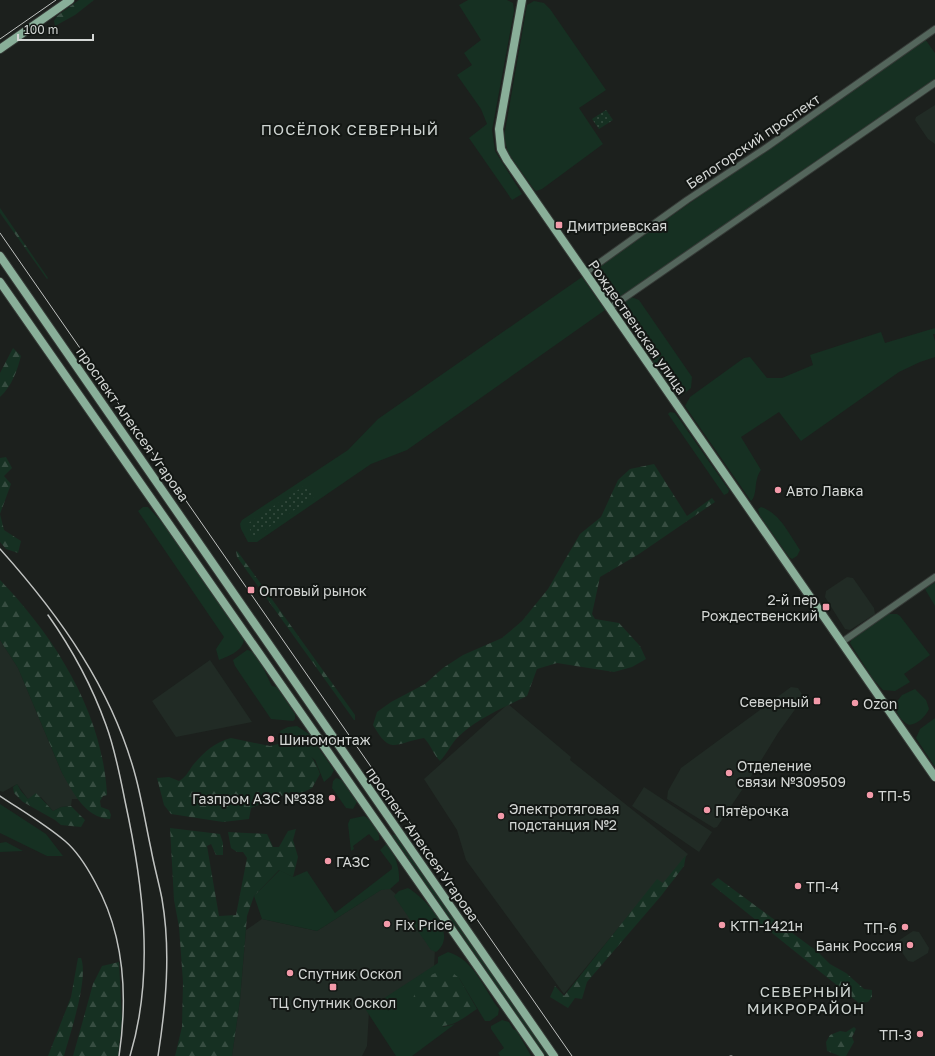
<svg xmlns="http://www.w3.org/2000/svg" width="935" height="1056" font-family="'Golos Text',sans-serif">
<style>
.built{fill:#212b25}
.grass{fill:#163022}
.forest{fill:url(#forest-firs)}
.park{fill:url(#park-dots)}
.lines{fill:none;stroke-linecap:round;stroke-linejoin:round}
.minor-casing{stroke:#363a37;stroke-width:8}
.major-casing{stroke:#363a37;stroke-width:10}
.minor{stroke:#54665c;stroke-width:6}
.major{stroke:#89af99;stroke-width:8}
.tram{stroke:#c0c3c1;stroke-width:1}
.rail{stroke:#c0c3c1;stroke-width:1.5}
.poi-dot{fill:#f39aa9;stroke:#131714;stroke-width:1.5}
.labels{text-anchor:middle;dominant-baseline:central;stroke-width:4;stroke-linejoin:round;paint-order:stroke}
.street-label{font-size:14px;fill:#d4d7d5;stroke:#131714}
.poi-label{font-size:14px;fill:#d4d7d5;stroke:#131714;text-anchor:start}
.neighbourhood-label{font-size:15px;letter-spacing:1px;fill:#ced4d1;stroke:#131714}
</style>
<defs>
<pattern id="forest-firs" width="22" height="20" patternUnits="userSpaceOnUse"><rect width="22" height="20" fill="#163022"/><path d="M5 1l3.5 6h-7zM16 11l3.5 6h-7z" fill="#374d41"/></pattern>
<pattern id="park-dots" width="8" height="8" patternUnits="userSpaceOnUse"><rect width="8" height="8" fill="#163022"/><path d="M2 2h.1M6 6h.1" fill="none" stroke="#374d41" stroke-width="1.8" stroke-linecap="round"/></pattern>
</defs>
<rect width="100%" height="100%" fill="#1c201d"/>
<path class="built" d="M935,105v39l-7,-5 -13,-19 1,-3z
M847,577l6,1 21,30 1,6 -25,16 -5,-1 -20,-32 1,-6z
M0,640l18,28 44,105 16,26h-6l-1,7 -10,1 -8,4 -12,-14 -13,2 -11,-15 -14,8 -3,-1z
M210,660l42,62 -76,15 -24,-36z
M791,687l7,1 6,9 -26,36 -24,39 -37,55 -3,1 -47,-29 1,-8 13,-23z
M508,704l63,53 -1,3 118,94 -25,32 -6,-5 -93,113 -98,-134 -9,-30 -33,-51z
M644,787l68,45 -13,20 -67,-46z
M382,889h8l8,7 37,53 -1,19 -65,43 -2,35 -5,10h-130l8,-56 6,-70 16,-11 55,12z
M913,931l6,1 10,16 -1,5 -15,9 -5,-1 -11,-16 1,-4z"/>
<path class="grass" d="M468,0h39l6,3 1,8 -22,119 3,21 27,43 -10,6 -43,-62 18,-14 -6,-15 -24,-34 15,-10 -8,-12 17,-13 -22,-35z
M534,1l10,2 6,6 56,81 -27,18 24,36 -61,45 -6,2 -3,-3 -25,-35 -4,-16 23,-132z
M925,39l10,14v27l-322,224 -22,-32z
M582,277l23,33 -198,140 -36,14 -114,78h-9l-7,-13 -1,-5 2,-4 106,-70 30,-31z
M631,297l8,3 53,77 -1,11 -10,8 -5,-1 -56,-82 -1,-7z
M935,328v6h-2l2,7v16l-15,5 -21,10 -98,69 -22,-29 -38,25 20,33c-8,11 -3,25 -10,31l-66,-95 5,-9 54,-39 6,-1 17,21h15l31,-13 -3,-10 71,-23 4,11z
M670,412l5,1 54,77 -1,3 -4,2 -56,-81z
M143,507h5l19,21 77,111c-1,12 -15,17 -25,21l-3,-11 8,-12 -86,-126z
M761,507c19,6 28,27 39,43l-3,6 -5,3 -3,-2 -29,-41 -2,-7z
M935,582v24l-10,-17z
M887,614h10l3,2 30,39 -26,19 6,8 -15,9 -12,-1 -10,-11 -23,-36 3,-6z
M247,650c11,0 20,28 25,36l5,1 18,27v5l-2,2 -22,-2 -36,-53 -2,-6z
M915,689l11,11 3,9c-4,8 -11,15 -20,16 -7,-3 -14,-13 -14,-21l7,-9z
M935,718v49l-19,-29 4,-9z
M297,726l12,8 25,36 -3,6 -7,6 -9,-22 -25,-19h-8l-2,-10 8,-4z
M336,778l6,2 15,22 -4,7 -7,-1 -14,-20 1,-7z
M0,804l46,30 17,22h-16l-47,-23z
M364,816c7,3 17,16 15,24l-4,1 -6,-7 -16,12 1,3 -3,2 -3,-27 2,-5z
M392,835h3l154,221h-3z
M6,842l17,9 -23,1v-9z
M386,844c9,8 14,25 13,37l-9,8 -9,1 -64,41 -55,-12 -8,-23 26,-26 13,7 14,-6 28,42 57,-44v-3l-12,-16z
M408,888c17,10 52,46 28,64l-5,-2 -37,-54 5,-5z
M448,952c27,8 36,38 51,57l-1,6 -8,6h-5l-26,-43 -16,49 12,-3 -43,32h-16l-30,-46 72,-47v-6z
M502,1020l7,2 4,7 4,2 14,25h-31l-2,-3 6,-5 -13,-19v-3z"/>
<path class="forest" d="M79,0h15l-19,15 -20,11 -1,-5 3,-5z
M0,208l48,70 -1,1 -47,-66z
M13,348l8,8c-4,15 -9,30 -21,41v-24z
M6,457l6,11 -8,8 7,8 -11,30 4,16 17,11 -3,12 -12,-4 -6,-7v-84z
M654,464l33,52 25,-18 3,4 -76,52 -39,23 -8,37 3,5 24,4 21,23 6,13 -14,8 -18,5 -57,-9 -20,6 -10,27c-24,12 -51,23 -70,42 -6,6 -10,16 -17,23 -7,-7 -9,-16 -16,-23 -30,5 -33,18 -51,-13l4,-13 14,-10 34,-18 18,-16 20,-13 39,-17 20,-17 26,-32 32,-55 21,-17 17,-37 12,-11z
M236,551l2,1 117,163v5h-1l-117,-163z
M0,580c55,57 103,133 107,215l-4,1 -3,5 1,6 8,3 2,5 -1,4c-25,-1 -37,-27 -48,-46l-44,-105 -18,-28z
M231,738l39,8 20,-5c16,8 24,15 30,33l-8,14 -12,6v4l-4,-6h-5l-40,16 -2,11 -26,3 -52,-8 -7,-9 -7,-27 12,-1 10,4c7,-4 9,-9 14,-16 11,-13 22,-23 38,-27z
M17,784l4,7 7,8 8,-6 17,18 8,-4 10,-1 14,14 -4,7 -20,-2 -6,-5 -32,-18 -9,-9 -1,-6z
M170,828l50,6 3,9v12h-7l-5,-11 -4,2 12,70 17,-1 11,-57 -4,-6h-6l-6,-4 -3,-16 39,2 6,13h6l9,-16 8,-2 -3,11 5,17 -5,20 -14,-7 -25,26 -7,20 -7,84 -8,56h-57l7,-29 1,-45 -4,-55 -5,-27z
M686,855l-2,11 -23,30 -74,86 -5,17 -7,-1 -7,10 -18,-11 5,-11 9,10 93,-117 6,4z
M718,878l100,74 12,12 16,9 18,16 8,1v7l-4,5 -9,1 -148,-119z
M78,958h3c8,20 -11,76 -17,98h-16l23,-59z
M119,962l3,58 -4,36h-45l20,-72 9,-18z
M448,969l11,9 18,31c-14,9 -33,26 -50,11 -6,-5 -10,-15 -14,-21 6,-21 15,-24 35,-30z
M854,1027l2,2 -4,8 2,5 -8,14h-6l-13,-5 -1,-9 4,-7 10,-4 6,1z"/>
<path class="park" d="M606,110l7,10 -14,9 -7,-10z
M307,484l8,12 -61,41 -7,-13z"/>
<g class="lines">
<defs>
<path id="minor" d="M585,273l102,-73 80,-53 168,-118
M610,308l325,-225
M842,642l93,-65"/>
<path id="major" d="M522,0l-23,129 2,20 6,11 428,617
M0,49l70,-49
M0,256l554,800
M0,282l540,774"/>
</defs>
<use href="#minor" class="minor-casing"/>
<use href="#major" class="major-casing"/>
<use href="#minor" class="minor"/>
<use href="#major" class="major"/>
<path class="tram" d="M0,39l56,-39
M0,233l572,823
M730,1056h2"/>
<path class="rail" d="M0,549c60,67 113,141 136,229 6,23 10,48 15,71 3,17 8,34 11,50 9,52 4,106 -4,157
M48,615c24,34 44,71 58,110 9,24 14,51 19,76 18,83 30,172 5,255
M0,796c21,14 45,28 65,45 13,11 22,26 30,41 30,54 33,114 24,174"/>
</g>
<g class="poi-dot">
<rect x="555" y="221" width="8" height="8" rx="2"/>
<circle cx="778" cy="490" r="4"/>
<rect x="247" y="586" width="8" height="8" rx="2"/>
<rect x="822" y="603" width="8" height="8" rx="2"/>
<rect x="813" y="697" width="8" height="8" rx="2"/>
<circle cx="855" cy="703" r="4"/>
<circle cx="271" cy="739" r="4"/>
<circle cx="729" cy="773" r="4"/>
<circle cx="870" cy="795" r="4"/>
<circle cx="332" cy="798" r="4"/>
<circle cx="707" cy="810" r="4"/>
<circle cx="501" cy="816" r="4"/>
<circle cx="328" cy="861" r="4"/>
<circle cx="798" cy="886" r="4"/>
<circle cx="387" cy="924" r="4"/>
<circle cx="722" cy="925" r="4"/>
<circle cx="905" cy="927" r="4"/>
<circle cx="910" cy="945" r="4"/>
<circle cx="290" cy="973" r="4"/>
<rect x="329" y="983" width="8" height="8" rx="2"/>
<circle cx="920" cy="1034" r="4"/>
</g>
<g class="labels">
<g class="street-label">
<text transform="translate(753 141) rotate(-34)">Белогорский проспект</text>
<text transform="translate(638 327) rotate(55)">Рождественская улица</text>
<text transform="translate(133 424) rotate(55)">проспект Алексея Угарова</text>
<text transform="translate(423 844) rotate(55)">проспект Алексея Угарова</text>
</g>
<g class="poi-label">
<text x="567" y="225">Дмитриевская</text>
<text x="786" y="490">Авто Лавка</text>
<text x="259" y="590">Оптовый рынок</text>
<text x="818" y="599" text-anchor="end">2-й пер<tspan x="818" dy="16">Рождественский</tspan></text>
<text x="809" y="701" text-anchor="end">Северный</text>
<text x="863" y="703">Ozon</text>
<text x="279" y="739">Шиномонтаж</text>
<text x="737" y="765">Отделение<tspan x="737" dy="16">связи №309509</tspan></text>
<text x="878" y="795">ТП-5</text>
<text x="324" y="798" text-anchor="end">Газпром АЗС №338</text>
<text x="509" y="808">Электротяговая<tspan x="509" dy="16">подстанция №2</tspan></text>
<text x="715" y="810">Пятёрочка</text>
<text x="336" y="861">ГАЗС</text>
<text x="806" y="886">ТП-4</text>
<text x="395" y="924">Fix Price</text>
<text x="730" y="925">КТП-1421н</text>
<text x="897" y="927" text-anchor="end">ТП-6</text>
<text x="902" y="945" text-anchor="end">Банк Россия</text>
<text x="298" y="973">Спутник Оскол</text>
<text x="333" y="1002" text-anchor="middle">ТЦ Спутник Оскол</text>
<text x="912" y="1034" text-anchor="end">ТП-3</text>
</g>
<g class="neighbourhood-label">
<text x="350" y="129">ПОСЁЛОК СЕВЕРНЫЙ</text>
<text x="806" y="991">СЕВЕРНЫЙ<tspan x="806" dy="17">МИКРОРАЙОН</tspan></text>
</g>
</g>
<path d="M18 34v6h75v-6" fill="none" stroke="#d4d7d5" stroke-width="2"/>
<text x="24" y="34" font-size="12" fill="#d4d7d5" stroke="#131714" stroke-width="3" paint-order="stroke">100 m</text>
</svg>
